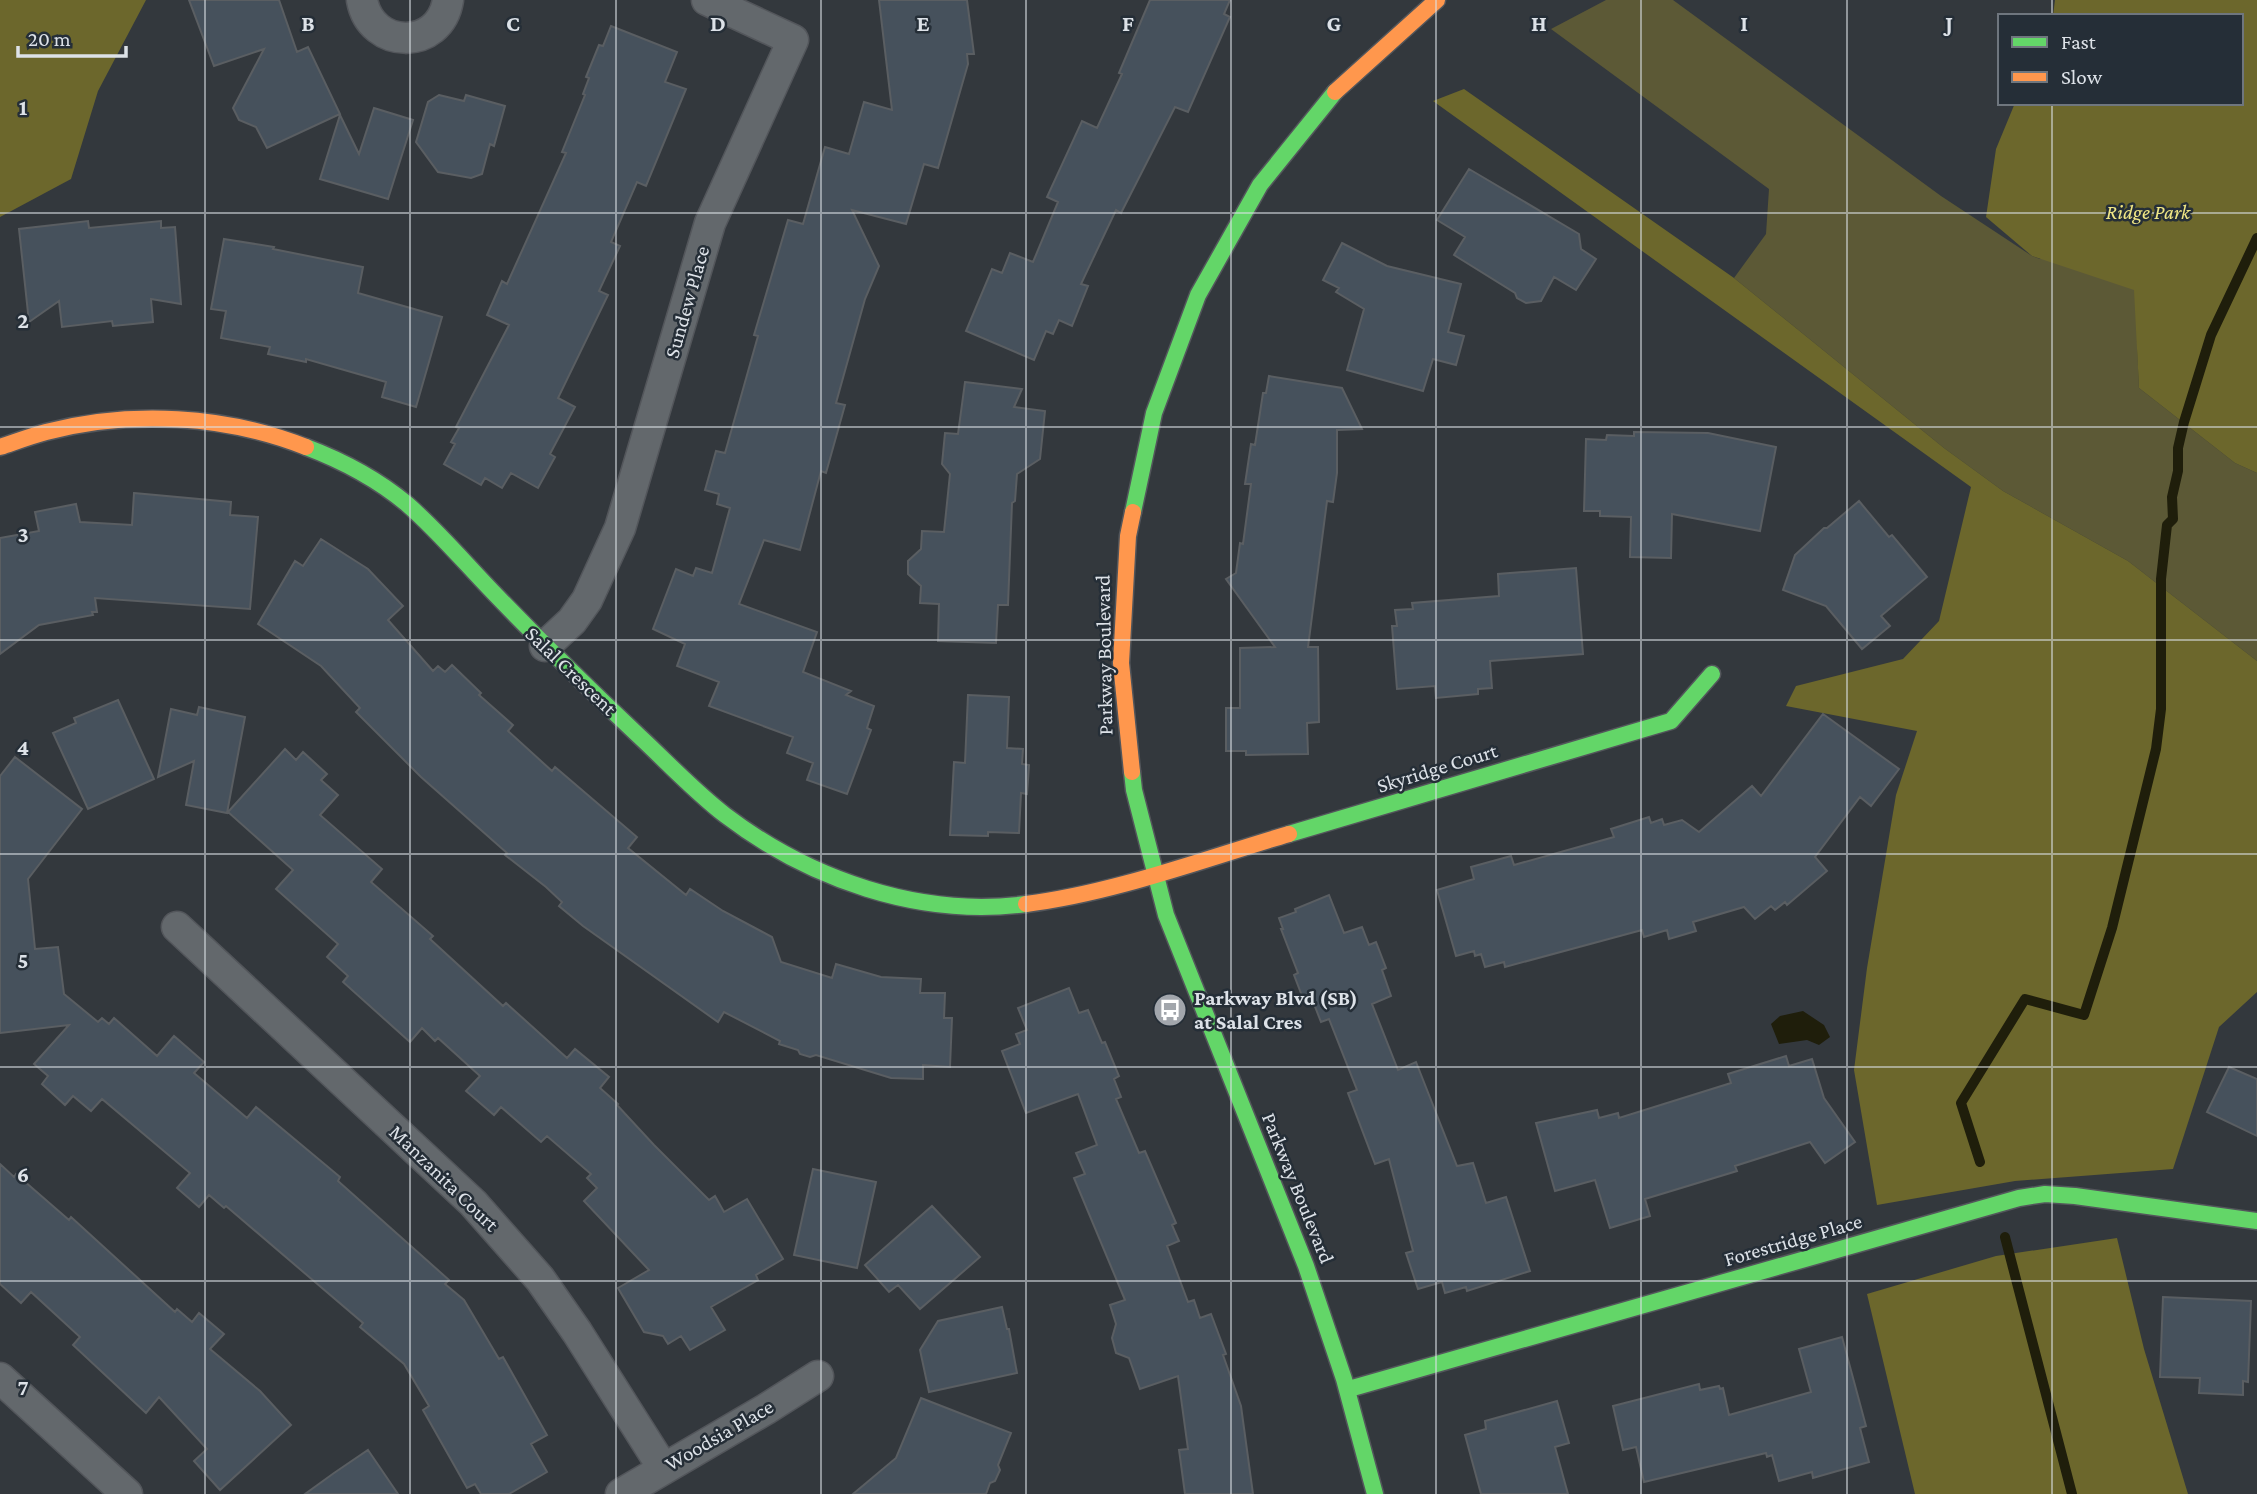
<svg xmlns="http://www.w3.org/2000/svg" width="2257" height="1494" font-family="'Crimson Pro',serif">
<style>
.green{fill:#5c5936}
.forest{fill:#6c672c}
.water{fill:#1f1e0b}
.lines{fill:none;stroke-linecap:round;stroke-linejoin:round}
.stream{stroke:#1f1e0b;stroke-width:10}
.building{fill:#46515c;stroke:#5a5e62;stroke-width:2}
.street-casing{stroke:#53565b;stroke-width:33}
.fast-casing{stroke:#53565b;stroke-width:19}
.slow-casing{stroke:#53565b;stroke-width:19}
.street{stroke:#63686c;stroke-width:30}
.fast{stroke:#63d668;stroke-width:16}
.slow{stroke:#ff974d;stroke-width:16}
.grid{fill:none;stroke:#dde2e8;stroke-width:2;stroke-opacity:0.55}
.labels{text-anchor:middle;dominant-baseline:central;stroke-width:5;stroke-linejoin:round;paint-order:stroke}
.park-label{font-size:21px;font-style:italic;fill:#f1e786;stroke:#252e37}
.street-label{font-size:21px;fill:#dde2e8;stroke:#252e37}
.poi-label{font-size:21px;font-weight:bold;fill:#dde2e8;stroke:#252e37;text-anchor:start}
.grid-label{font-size:23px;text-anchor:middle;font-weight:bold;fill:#dde2e8;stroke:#252e37;stroke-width:5;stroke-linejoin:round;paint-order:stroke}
</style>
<rect width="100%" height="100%" fill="#33383d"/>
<path class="green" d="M1606,0h67l268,196 91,60 8,3 201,-156v-87l16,-16v430l-120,-86 2,44 96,75 22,10v188l-129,-100 -125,-70 -59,-43 -210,-170 32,-44 3,-45 -218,-160z"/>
<path class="forest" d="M0,0h146l-48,91 -27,88 -71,38z
M2055,0h202v473l-22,-10 -96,-75 -5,-98 -102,-34 -46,-39 10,-68 19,-46h226v-87h-188z
M1464,89l270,189 210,170 59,43 125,70 129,100v331l-38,35 -46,142 -158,12 -138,24 -23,-135 13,-102 29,-173 21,-64 -131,-25 10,-20 107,-27 36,-38 32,-134 -538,-386z
M2117,1238l27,111 44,145h-273l-48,-200 129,-38z"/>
<path class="water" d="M1803,1011l21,14 6,12 -11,8 -12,-5 -28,4 -8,-20 9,-8z"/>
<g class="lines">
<path class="stream" d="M1980,1162l-19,-59 64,-104 59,16 28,-87 44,-179 5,-40v-130l6,-54 6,-6 -1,-22 6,-26v-23l6,-26 27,-87 46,-97
M2005,1237l67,257"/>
</g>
<path class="building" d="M189,0h90l18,52 11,-5 32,67 -73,34 -11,-21 -17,-7 -6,-12 31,-59 -50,17z
M879,0h88l7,54h-7l1,10 -30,104 -14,-4 -18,60 -54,-14 27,56 -14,33 -29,104 9,2 -19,68 -5,-2 -21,79 -36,-10 -25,64 78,28 -14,40 48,19 -5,4 28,11 -7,22 4,2 -24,64 -40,-14 6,-17 -26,-10 6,-16 -84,-31 10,-24 -42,-16 8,-22 -32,-15 23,-60 17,7 3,-8 16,5 18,-65 -13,-4 2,-10 -14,-4 11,-39 9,2 33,-117 -4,-1 34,-115 15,4 22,-77 24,7 15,-52 28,8z
M1150,0h80l-6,14 6,3 -42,95 -13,-5 -54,106 -5,-3 -35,74 7,2 -16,40 -13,-6 -6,14 -7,-3 -12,29 -68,-29 26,-62 10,4 8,-20 23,9 25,-60 -11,-5 35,-76 15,7 25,-54 -3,-1z
M611,26l66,26 -12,30 21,7 -40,97 -9,-4 -26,60 9,4 -21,45 9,4 -50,103 17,9 -25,47 5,3 -17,31 -27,-15 -9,15 -17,-10 -4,7 -37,-21 11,-20 -4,-2 8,-14 -3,-1 53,-102 -22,-10 15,-34 5,3 59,-131 -4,-1 23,-57 -2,-1 6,-16 -3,-1 13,-32 4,1z
M439,95l25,6 2,-6 39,11 -11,40 -4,-2 -8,30 -11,4 -33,-6 -22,-30 12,-40z
M374,108l39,12 -25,79 -68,-20 20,-64 19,39z
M1469,169l110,65 2,15 15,10 -20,31 -22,-13 -13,24 -15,2 -9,-5 -2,-5 -61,-38 11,-18 -28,-17z
M88,221l1,7 72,-7v7l14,-1 6,77 -30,-5 2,23 -40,4 -1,-5 -50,6 -3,-26 -30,21 -10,-93z
M224,239l50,8 -1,2 90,18 -5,26 84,24 -26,90 -34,-10 4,-15 -80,-23v3l-38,-8 2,-7 -49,-9 5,-27 -15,-2z
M1342,243l45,23 74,18 -13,48 16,4 -8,29 -23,-6 -10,32 -76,-21 17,-61 -28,-17 3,-4 -16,-8z
M1269,376l73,12 20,41 -25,1v43l-4,29 -6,-1 -19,146h10l1,75 -12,1 1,31 -62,1v-4h-20v-43h14v-60l35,-1 -49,-68 10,-6 4,-30 3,1 8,-60h-6l6,-40 4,1 8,-52h3z
M965,382l57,7 -8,18 31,4 -5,48 -23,15 -2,27 -3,2 -4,102h-10l-2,38 -58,-2 1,-37 -19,-1 1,-17 -13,-12v-13l13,-12 1,-18 22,1 6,-58 -8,-10 3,-31 13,1z
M1634,432l74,1 68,14 -16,84 -88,-17 -1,44 -41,-1 1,-40 -31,-1v-5h-16l2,-72 20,1 1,-5 27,1z
M134,493l97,9 -1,13 28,2 -8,92 -155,-11 2,14h-5l1,3 -54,10 -39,29v-116l39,-7 -4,-19 41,-8 4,18 52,3z
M1859,501l30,36 3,-2 35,42 -46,39 9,10 -28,23 -36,-43 -43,-16 12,-35 29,-27h3z
M321,539l47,30 35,37 -15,14 45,51 5,-5 7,6 7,-7 29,28 -2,2 34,30 -5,6 44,40 3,-4 82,70 -9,11 58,47 4,-6 33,22 49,26 9,25 51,16 4,-14 45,13 40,2 -1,14h25l-1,25h8l-2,49 -27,-2v14l-32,-1 -75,-23 -6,2 -10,-3 -2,-4 -19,-6 1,-3 -56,-29 -6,10 -135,-96 -24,-20 3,-4 -16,-15 -41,-32 2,-2 -86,-76 -65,-65 4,-4 -39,-42 -63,-42 37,-63 8,5z
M1576,568l7,86 -93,7 2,27 -14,1v5l-42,4 -1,-12 -38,3 -5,-63h5l-2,-16 18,-1 -1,-6 87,-7 -1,-22z
M968,695l41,2 -2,51 16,1 -1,15 7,1 -2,29 -6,-1 -2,40 -31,-1v4l-38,-1 4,-73 11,1z
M118,700l36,79 -66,30 -35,-76 23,-10 -2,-5z
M199,707l46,10 -18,96 -41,-8 8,-44 -36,16 13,-68 26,6z
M1823,714l76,55 -28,37 -11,-9 -45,60 12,14 -40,34 -2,-3 -10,8 -4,-4 -16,13 -11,-12 -51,15 3,9 -27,8 -2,-9 -23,7 -2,-7 -137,37 -1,-5 -19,5 -4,-13 -6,2 -1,-5 -18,5 -19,-66 37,-11 -3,-12 40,-11 3,9 100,-28 -3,-8 38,-12 2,6 11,-4 2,6 18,-5 17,12 53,-46 9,10z
M285,749l11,11 7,-8 24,22 -6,6 17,15 -18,20 62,54 -11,13 62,54 -3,3 73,67 3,-3 61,55 8,-9 34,28 -9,11 18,16 -1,1 37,40 55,55 6,-4 9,16 23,-13 36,60 -27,16 2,5 -47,27 14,23 -35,20 -9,-14 -13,8 -5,-8 -19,-4 -26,-44 31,-18 -65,-69 13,-13 -10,-10 4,-4 -44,-38 -6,6 -40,-35 -7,8 -28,-24 14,-15 -42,-38 -3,3 -13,-13 -12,14 -67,-60 5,-6 -21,-19 11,-13 -62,-55 17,-19 -65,-58z
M15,757l67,52 -54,70 7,70 23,-2 6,47 34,28 4,-4 7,6 5,-6 43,38 17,-20 30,26 -10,11 53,45 9,-11 84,70 -2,4 111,99 -4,4 19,16 35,59 4,-2 44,78 -16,9 16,28 -38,22h-28l-6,-10 -8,4 -44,-78 6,-4 -25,-42 -44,-37 3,-4 -137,-117 -2,2 -15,-13 -10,12 -22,-19 13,-15 -88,-74 -11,12 -18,-15 -8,9 -23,-21 6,-8 -14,-12 35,-39 -69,8v-257z
M1329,895l15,38 18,-6 7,18 7,-3 10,26 -4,2 9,26 -19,8 26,66 18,-8 41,104 16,-3 13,40 20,-6 24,74 -63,20 -1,-4 -21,6 -3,-11 -24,7 -12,-36 7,-2 -24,-92 -14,5 -27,-71 9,-3 -28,-71 -8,3 -9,-23 -8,2 -10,-26 4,-2 -17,-44h2l-4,-11 17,-6 -1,-3z
M1069,988l10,25 9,-3 14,33 3,-1 14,34 -5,3 7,18 -5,2 23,54 6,-2 31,72 -4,2 7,16 -12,5 21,56 6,-2 6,18 11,-4 15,40 -3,1 18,51 12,88h-68l-6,-44 9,-1 -10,-73 -38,13 -11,-31 -13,-5 -4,-15 4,-14 -6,-19 15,-5 -51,-122 11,-4 -9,-21 21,-8 -19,-51 -52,19 -24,-62 18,-7 -4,-10 11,-4 -9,-22z
M1786,1056l3,10 23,-7 12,39 31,44 -30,21 -15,-21 -75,24 2,5 -92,28 5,17 -40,12 -15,-48 -40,11 -19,-68 61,-13 2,8 19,-5 1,5 112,-35 -3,-9z
M2229,1067l28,12v57l-50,-24z
M0,1164l14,13 2,-3 53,46 2,-3 104,95 2,-3 15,13 7,-9 25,21 -14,15 50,42 31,34 -71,65 -26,-29 13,-12 -48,-52 -13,16 -73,-68 7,-8 -49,-45 -10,11 -21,-19z
M813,1169l63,13 -19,86 -63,-13z
M932,1206l48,51 -60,52 -22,-24 -9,7 -24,-27z
M2163,1297l88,4 -3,81 -5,-1v14l-44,-2 1,-15 -40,-1z
M1002,1307l5,22h2l8,44 -88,19 -9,-42 18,-29z
M1842,1337l24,89 -6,2 9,34 -56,16 -1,-6 -33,9 -7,-26 -5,2 -1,-4 -122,29 -8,-35 -13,3 -10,-44 86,-22 1,6 19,-4 1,3 3,-1 6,27 82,-23 -12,-43z
M921,1398l90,35 -13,32 2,5 -5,11 -5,2 -4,11h-133l43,-36z
M1557,1401l12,42 -14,4 13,47h-87l-16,-59 21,-6 -1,-8z
M368,1450l30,44h-93l29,-21z"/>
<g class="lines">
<defs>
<path id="street" d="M362,0c9,50 78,51 86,0
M545,646l27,-25 15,-21 33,-72 90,-305 83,-183 -86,-40
M177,927l296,276 67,76 37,53 86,136
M0,1378l127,116
M621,1494l145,-85 52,-33"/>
<path id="fast" d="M306,447c37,14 71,32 101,57 31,27 57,58 85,87 48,50 97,98 147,145 28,26 55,55 86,79 84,64 194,103 301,89
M1133,512l21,-99 44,-118 62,-110 75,-93
M1132,772l2,18 32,125 140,351 38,113 31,115
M1289,834l382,-113 41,-47
M1349,1389l670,-191 26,-4 30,2 182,25"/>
<path id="slow" d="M1335,92l102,-92
M0,447c15,-5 31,-11 46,-15 85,-22 179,-17 260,15
M1132,772l-11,-109 7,-127 5,-24
M1026,904c88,-11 178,-45 263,-70"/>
</defs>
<use href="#street" class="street-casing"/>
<use href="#fast" class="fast-casing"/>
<use href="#slow" class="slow-casing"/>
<use href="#street" class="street"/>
<use href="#fast" class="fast"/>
<use href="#slow" class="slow"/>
</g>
<path class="grid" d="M205,0v1494M410,0v1494M616,0v1494M821,0v1494M1026,0v1494M1231,0v1494M1436,0v1494M1641,0v1494M1847,0v1494M2052,0v16M2052,103v1391M0,213h2257M0,427h2257M0,640h2257M0,854h2257M0,1067h2257M0,1281h2257"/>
<defs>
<symbol id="bus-disc" viewBox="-11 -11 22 22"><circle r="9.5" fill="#a2a6ac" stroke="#252e37"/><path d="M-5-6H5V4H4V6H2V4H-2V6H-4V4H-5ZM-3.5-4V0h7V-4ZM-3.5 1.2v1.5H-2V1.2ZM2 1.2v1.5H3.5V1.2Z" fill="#fff"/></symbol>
</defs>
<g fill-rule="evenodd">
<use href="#bus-disc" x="1151" y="991" width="38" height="38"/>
</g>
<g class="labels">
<g class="park-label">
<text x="2148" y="212">Ridge Park</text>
</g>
<g class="street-label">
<text transform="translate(687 302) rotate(-74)">Sundew Place</text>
<text transform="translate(1104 655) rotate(-91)">Parkway Boulevard</text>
<text transform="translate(571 671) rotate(44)">Salal Crescent</text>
<text transform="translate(1437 768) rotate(-17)">Skyridge Court</text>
<text transform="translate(444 1178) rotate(44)">Manzanita Court</text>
<text transform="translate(1298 1188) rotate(68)">Parkway Boulevard</text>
<text transform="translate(1793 1240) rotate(-16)">Forestridge Place</text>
<text transform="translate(719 1435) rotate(-30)">Woodsia Place</text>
</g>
<g class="poi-label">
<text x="1194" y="998">Parkway Blvd (SB)<tspan x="1194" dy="24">at Salal Cres</tspan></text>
</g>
</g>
<g class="grid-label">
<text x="308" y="31">B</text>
<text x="513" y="31">C</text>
<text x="718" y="31">D</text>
<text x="923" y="31">E</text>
<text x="1128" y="31">F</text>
<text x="1334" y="31">G</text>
<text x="1539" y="31">H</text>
<text x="1744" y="31">I</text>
<text x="1949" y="31">J</text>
<text x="23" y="115">1</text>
<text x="23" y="328">2</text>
<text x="23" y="542">3</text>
<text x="23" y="755">4</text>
<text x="23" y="968">5</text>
<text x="23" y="1182">6</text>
<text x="23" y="1395">7</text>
</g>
<rect x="1998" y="14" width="245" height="91" fill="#252e37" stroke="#6f767e" stroke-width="2"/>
<rect x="2012" y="37" width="35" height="10" fill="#63d668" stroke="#6f767e" stroke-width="2"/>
<text x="2061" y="49" font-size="21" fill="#dde2e8">Fast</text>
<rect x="2012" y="72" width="35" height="10" fill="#ff974d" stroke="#6f767e" stroke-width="2"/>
<text x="2061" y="84" font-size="21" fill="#dde2e8">Slow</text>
<path d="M18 46v10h108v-10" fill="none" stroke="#dde2e8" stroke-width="3.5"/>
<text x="28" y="46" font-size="21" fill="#dde2e8" stroke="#252e37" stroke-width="5" paint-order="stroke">20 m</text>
</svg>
